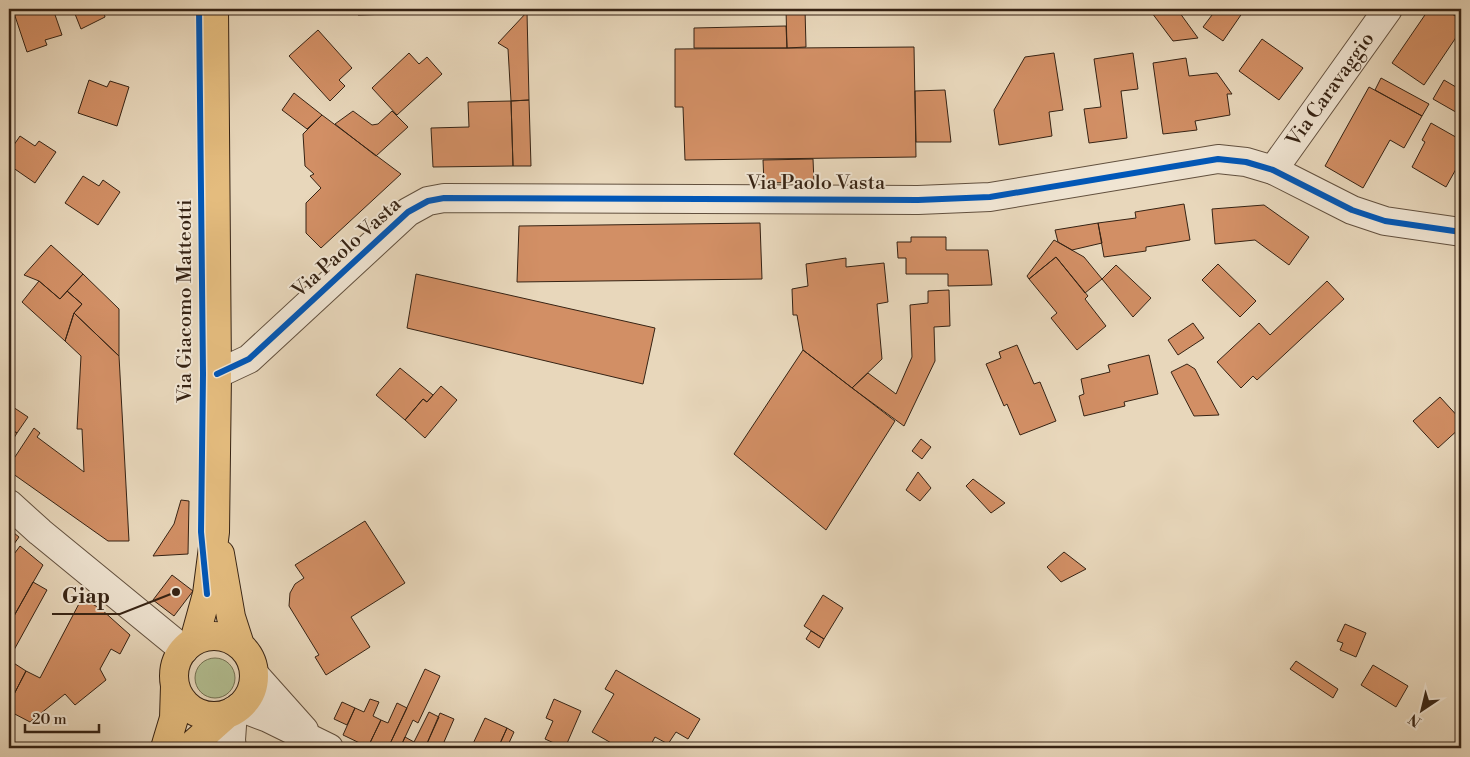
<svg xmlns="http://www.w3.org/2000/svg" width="1470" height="757" font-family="'Libre Bodoni',serif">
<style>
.green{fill:#b3bf92;stroke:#747153}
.building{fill:#d28f65;stroke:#362314}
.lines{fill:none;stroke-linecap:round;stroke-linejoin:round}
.minor-casing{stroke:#62503e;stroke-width:30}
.major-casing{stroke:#362314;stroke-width:30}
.minor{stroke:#f0e5d3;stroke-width:28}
.major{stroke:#e4bc7e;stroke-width:28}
.cycleway-casing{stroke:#f0e5d3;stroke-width:9}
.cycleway{stroke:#0057b8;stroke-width:6}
.labels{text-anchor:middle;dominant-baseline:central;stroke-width:4;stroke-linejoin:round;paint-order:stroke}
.street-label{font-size:20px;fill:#362314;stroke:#f0e5d3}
.leader{fill:none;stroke:#362314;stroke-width:2}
.callout-dot{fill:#362314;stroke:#f0e5d3;stroke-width:2}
.callout-label{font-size:21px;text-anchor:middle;font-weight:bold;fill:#362314;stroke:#f0e5d3;stroke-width:4;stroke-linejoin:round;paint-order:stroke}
</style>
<rect width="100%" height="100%" fill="#e8d7bb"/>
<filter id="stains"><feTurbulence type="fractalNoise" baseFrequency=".004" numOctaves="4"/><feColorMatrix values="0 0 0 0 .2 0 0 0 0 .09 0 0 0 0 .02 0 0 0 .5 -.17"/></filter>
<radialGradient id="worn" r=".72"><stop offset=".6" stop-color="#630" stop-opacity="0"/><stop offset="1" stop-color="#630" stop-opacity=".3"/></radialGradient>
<path class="green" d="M195 678a20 20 0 1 1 40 0a20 20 0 1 1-40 0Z"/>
<path class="building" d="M26,9h27l9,26 -17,5 2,5 -20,7 -13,-39z
M73,9h30l2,8 -24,12z
M358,9h69v4l-69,2z
M786,9h19l1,38 -19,1z
M1149,9h28l21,29 -25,3z
M1203,9h42l-22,32 -20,-14 9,-12z
M1429,9h16l16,11v10l-37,55 -32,-22z
M527,12l2,88 -18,1 -3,-52 -10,-6z
M786,26l1,22h-93v-20z
M318,30l34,38 -13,12 6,6 -15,15 -41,-45z
M1262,39l41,29 -24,32 -40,-29z
M914,47l2,110 -231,3 -2,-53h-8v-58z
M409,53l10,11 8,-7 15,17 -45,41 -25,-27z
M1054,53l9,57 -14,2 3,24 -53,9 -5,-35 31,-53z
M1133,53l5,36 -17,2 6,47 -38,5 -5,-34 17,-2 -7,-48z
M1186,58l3,18 28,-3 15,21h-5l3,21 -35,6 2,9 -34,4 -10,-71z
M1381,78l48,26 -7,12 -47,-26z
M89,80l18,7 3,-6 19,6 -12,39 -39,-13z
M1444,80l17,10v25l-28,-16z
M1369,87l53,29 -18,32 -14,-8 -27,48 -38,-22z
M945,90l6,52h-35l-1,-51z
M294,93l28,22 -15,14 -25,-19z
M529,100l2,66h-18l-2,-65z
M511,101l2,65 -80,1 -2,-39 38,-1 -1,-25z
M353,111l19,14 6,-1 14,-13 16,16 -32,29 -41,-32z
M322,115l79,59 -80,74 -15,-15v-30l15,-15 -11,-12 4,-2 -9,-8 -2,-32z
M1431,123l30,17v20l-15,27 -34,-20 13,-25 -3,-2z
M20,136l15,10 4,-5 17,11 -21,31 -26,-18v-13z
M813,159l1,23 -50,1 -1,-23z
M83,176l16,10 4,-6 17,12 -22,33 -33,-22z
M1184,204l6,36 -44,7v4l-42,6 -6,-34 38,-5 -1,-6z
M1264,205l45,32 -20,28 -34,-25 -40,4 -3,-35z
M760,223l2,56 -245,3 2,-56z
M1098,223l4,20 -30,7 -14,-8 -3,-12z
M911,237h35v13h42l4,35 -44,1v-12h-42v-16h-8l-1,-16h14z
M1054,240l30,17 18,22 -17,14 -29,-36 -27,22 -2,-3z
M51,245l32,29 -23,25 -21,-18 -15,-6z
M1056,257l32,39 -3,3 21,27 -29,24 -26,-32 6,-5 -28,-34z
M846,258v9l38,-4 4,39 -11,2 5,55 -30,29 -49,-38 -6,-35h-4l-1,-26 16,-3 -2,-22z
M1218,264l38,37 -16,16 -38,-37z
M1116,265l35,33 -18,19 -31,-38z
M83,274l36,35v47l-45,-43 8,-9 -15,-13z
M416,274l239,54 -12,56 -236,-56z
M39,281l21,18 7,-8 15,13 -8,9 -9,28 -43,-39z
M1327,281l17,18 -87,81 -4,-4 -12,12 -24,-26 42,-39 11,12z
M949,290l1,36 -16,1 1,34 -31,65 -52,-38 16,-15 28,21 16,-37 -2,-52 18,-2v-12z
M74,313l45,43 10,185h-21l-99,-70v-5l25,-38 6,5 -3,4 47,35 -2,-43h-5l4,-73 -16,-15z
M1193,323l11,15 -26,17 -10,-15z
M1017,345l17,39 6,-2 16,39 -36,14 -13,-31 -3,2 -18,-42 15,-6 -2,-6z
M803,350l92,71 -69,109 -92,-76z
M1149,355l9,39 -34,8 1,4 -41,10 -5,-20 5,-2 -3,-15 29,-7 -2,-7z
M1187,364l8,5 24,46 -25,1 -23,-44z
M400,368l33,27 -6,7 -4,-3 -18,21 -29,-25z
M441,386l16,14 -32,38 -20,-18 18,-21 4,3z
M1440,397l21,23v7l-23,21 -25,-27z
M13,407l15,10 -11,16 -8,-5v-14z
M9,428l8,5 -8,13z
M921,439l10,8 -9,12 -10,-8z
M918,472l13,16 -11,13 -14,-11z
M973,479l32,24 -14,10 -25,-27z
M181,500l8,1 -1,53 -35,2 21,-32z
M365,521l40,62 -54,34 19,30 -44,28 -11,-18 4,-2 -30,-49 1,-13 5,-9 9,-6 -9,-13z
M9,529l10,8 -10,14z
M20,546l23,19 -32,56 -2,-1v-59z
M1064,552l22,17 -25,13 -14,-15z
M172,575l21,16 -19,25 -21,-16z
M33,582l14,8 -38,69v-34z
M823,595l20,13 -19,31 -20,-13z
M82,598l19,11 29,26 -10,19 -9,-5 -11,20 6,11 -31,25 -10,-11 -35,28 -21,-11v-7l17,-33 14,7z
M1345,624l21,9 -10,24 -16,-7 3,-7 -6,-2z
M811,631l13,8 -5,9 -13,-9z
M9,660l17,11 -16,31 -1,-1z
M1296,661l42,28 -5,9 -43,-29z
M1373,665l35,21 -12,21 -35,-22z
M425,669l15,7 -22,47 -5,-3 -13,28h-12z
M616,670l84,49 -12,20 -12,-7 -8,12 -13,-7 -6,11h-29l-28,-16 22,-38 -9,-5z
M370,699l9,3 -6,14 8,4 -13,27 -25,-12 12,-27 9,4z
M554,699l27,12 -16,37 -20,-9 8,-18 -7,-3z
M342,702l13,6 -8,17 -13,-6z
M397,703l10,5 -19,40h-16l-4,-1 13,-27 7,3z
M429,712l10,5 -14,31h-25l5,-11 9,5z
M440,713l14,6 -10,23 14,6h-33z
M485,718l22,10 -9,20h-27z
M507,728l7,4 -6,13 7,3h-17z"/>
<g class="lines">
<defs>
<g id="minor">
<path id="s1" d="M1273,170l115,-161"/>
<path d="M217,374l32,-15 159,-147 20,-11 16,-3 474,2 72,-3 228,-38 28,3 27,8 79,40 33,11 76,11"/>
<path d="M9,504l31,28 144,118"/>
<path d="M254,674l50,56"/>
<path d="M239,707l29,11 61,30"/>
<path d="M232,748l-1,-8 2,-29"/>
</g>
<path id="major" d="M220,554l11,63 9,28
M174 676a40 40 0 1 1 80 0a40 40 0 1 1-80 0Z
M194,641l13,-47 8,-62 2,-158 -3,-365
M165,748l9,-30 1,-32
M189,748l38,-34"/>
</defs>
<use href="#minor" class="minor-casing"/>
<use href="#major" class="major-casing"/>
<use href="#minor" class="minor"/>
<use href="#major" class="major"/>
<defs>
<path id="cycleway" d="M199,9l4,365 -2,158 6,62
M217,374l32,-15 159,-147 20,-11 16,-3 474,2 72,-3 228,-38 28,3 27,8 79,40 33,11 76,11"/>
</defs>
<use href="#cycleway" class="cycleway-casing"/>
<use href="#cycleway" class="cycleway"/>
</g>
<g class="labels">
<g class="street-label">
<text stroke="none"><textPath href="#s1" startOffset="99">Via Caravaggio</textPath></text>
<text x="816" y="183">Via Paolo Vasta</text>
<text transform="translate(347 248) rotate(-42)">Via Paolo Vasta</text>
<text transform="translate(185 301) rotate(-90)">Via Giacomo Matteotti</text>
</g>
</g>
<path class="leader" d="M176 592L120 614H52"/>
<circle class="callout-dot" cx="176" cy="592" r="5"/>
<g class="callout-label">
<text x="86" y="603">Giap</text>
</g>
<rect width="1470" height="757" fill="none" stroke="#e8d7bb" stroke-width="30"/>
<rect x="10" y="10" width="1450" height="737" fill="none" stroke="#362314" stroke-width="2.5"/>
<rect x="15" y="15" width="1440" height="727" fill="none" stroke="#362314"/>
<g transform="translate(1422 710) rotate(215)" stroke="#f0e5d3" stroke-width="4" paint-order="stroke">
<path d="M0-4L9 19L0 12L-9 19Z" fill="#362314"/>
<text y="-8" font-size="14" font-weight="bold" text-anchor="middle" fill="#362314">N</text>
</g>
<path d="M25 724v8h74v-8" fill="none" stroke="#362314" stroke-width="2.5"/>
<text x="32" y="724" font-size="15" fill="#362314" stroke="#f0e5d3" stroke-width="4" paint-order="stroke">20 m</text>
<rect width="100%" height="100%" filter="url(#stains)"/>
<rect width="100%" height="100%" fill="url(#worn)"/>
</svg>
